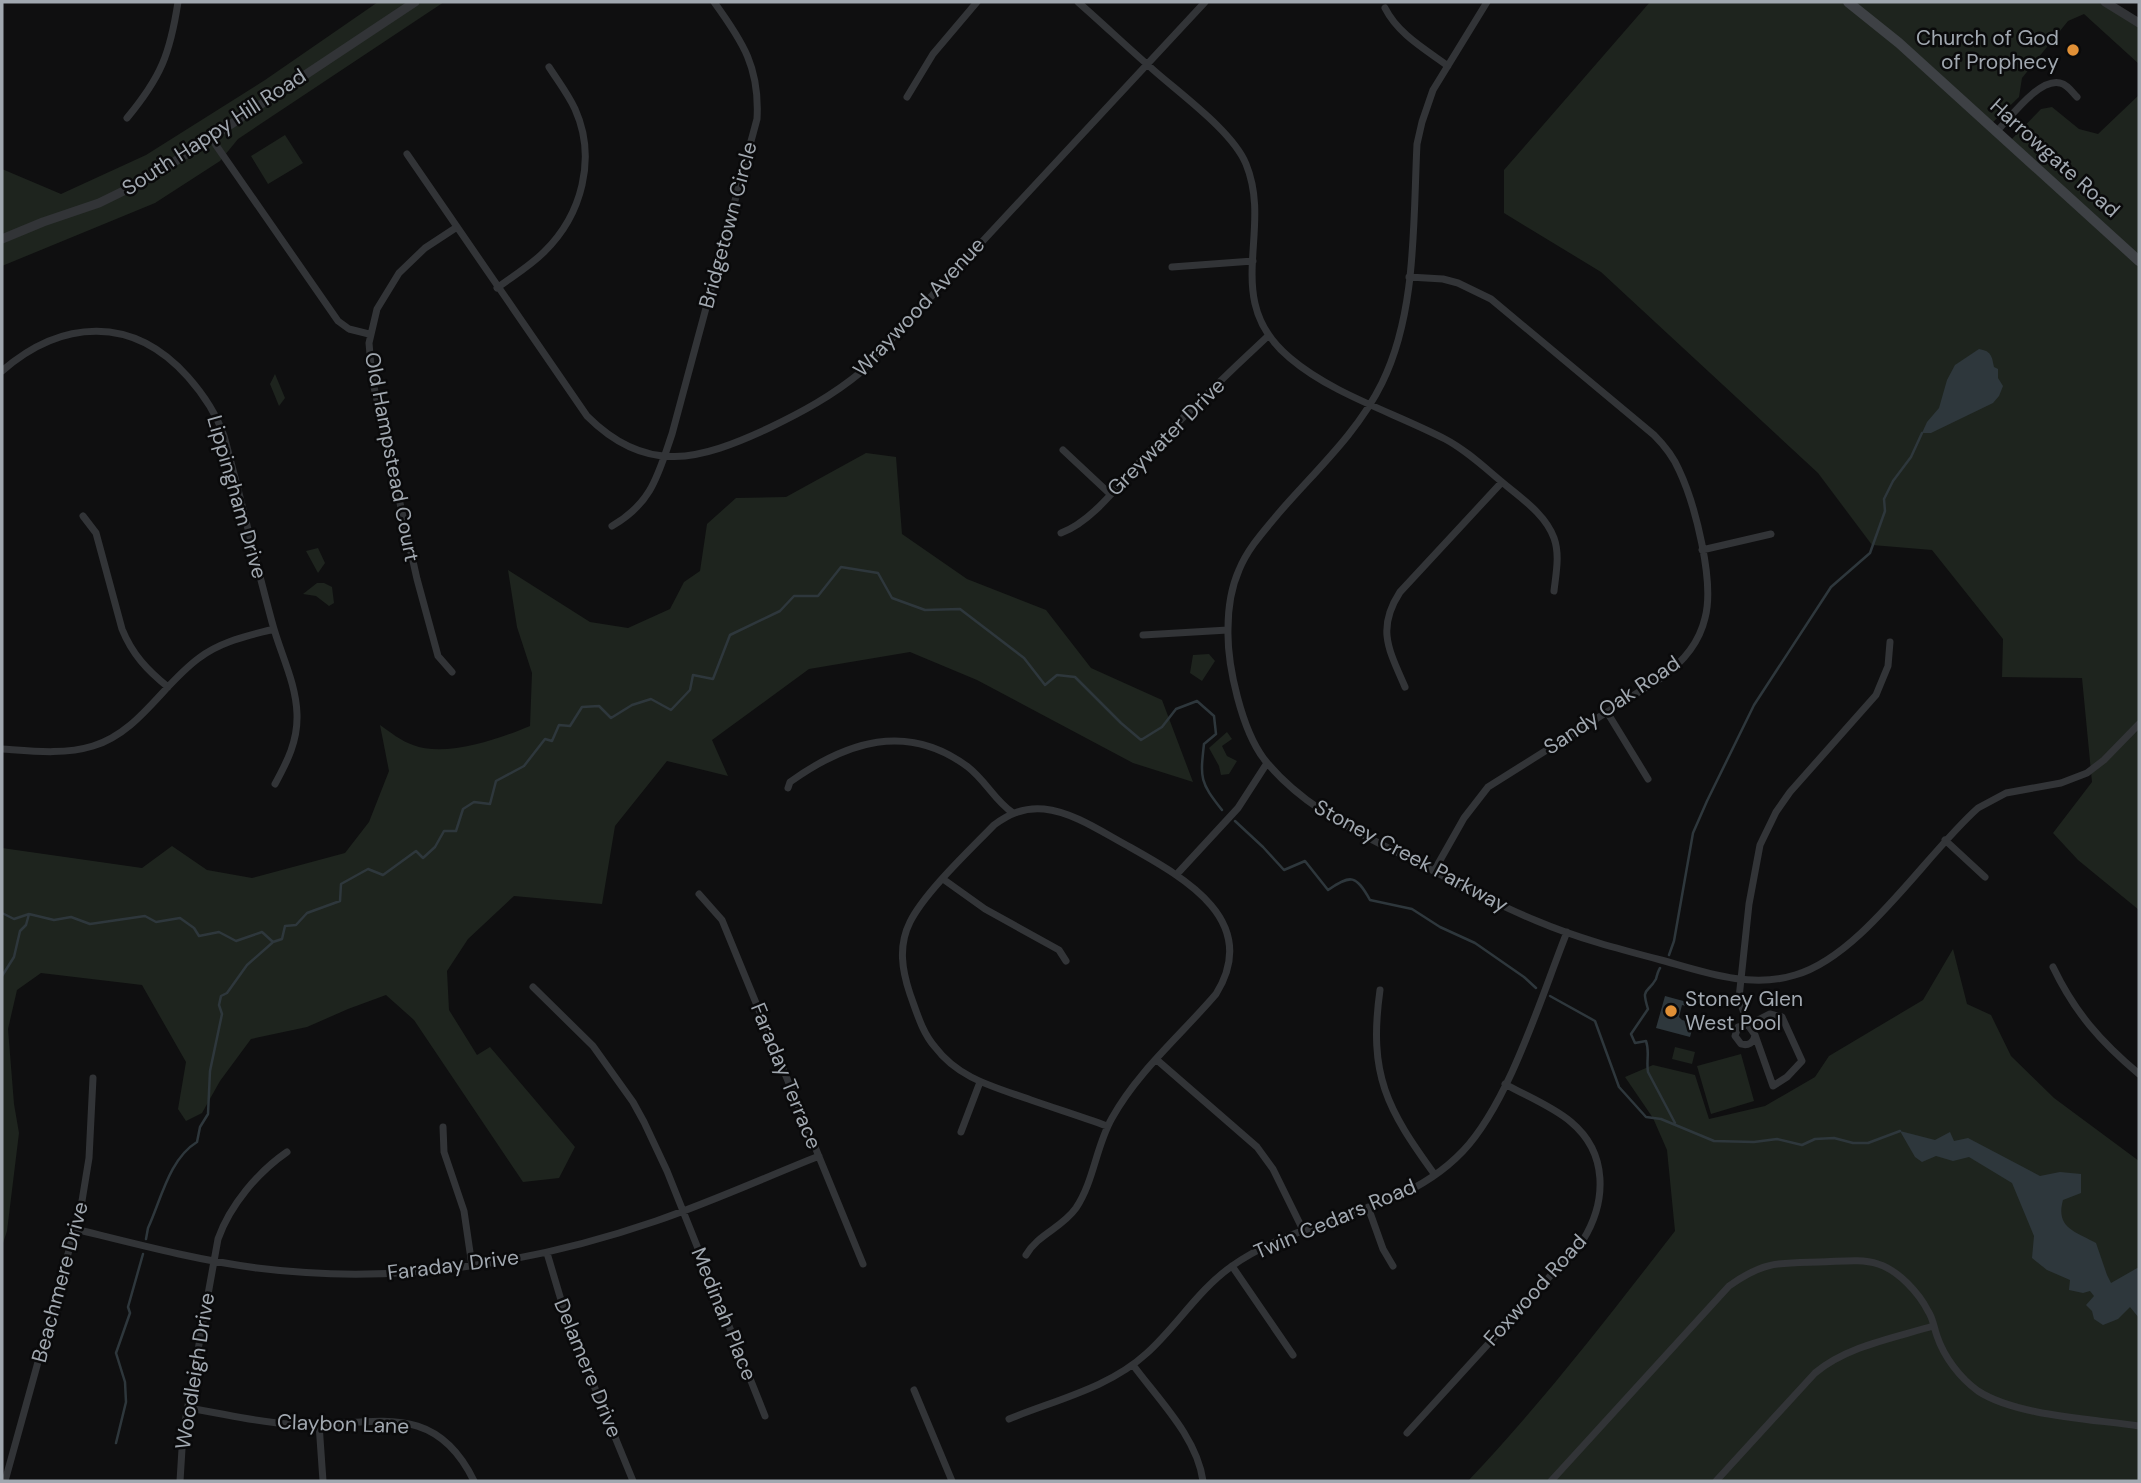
<svg xmlns="http://www.w3.org/2000/svg" width="2141" height="1483" font-family="'DM Sans',sans-serif">
<style>
.green{fill:#1e241e}
.water{fill:#2e373c}
.lines{fill:none;stroke-linecap:round;stroke-linejoin:round}
.stream{stroke:#2e373c;stroke-width:2.5}
.minor{stroke:#323437;stroke-width:7}
.tertiary{stroke:#323437;stroke-width:9}
.secondary{stroke:#3e4145;stroke-width:10}
.poi-dot{fill:#e19036;stroke:#0a0a0b;stroke-width:2.5}
.labels{text-anchor:middle;dominant-baseline:central;stroke-width:5;stroke-linejoin:round;paint-order:stroke}
.poi-label{font-size:21px;fill:#a1a8b0;stroke:#0a0a0b;text-anchor:end}
.street-label{font-size:21px;fill:#a1a8b0;stroke:#0a0a0b}
</style>
<rect width="100%" height="100%" fill="#0f0f10"/>
<path class="green" d="M378,2h66l-206,137 -18,22 -65,42 -153,63v-97l59,25 85,-39 119,-75z
M1650,2h455l34,21v41l-55,-50 -16,7 -46,57 -3,19 -29,28 19,17 32,-33 11,-2 27,22 19,5 41,-39v815l-61,-50 -25,-27 39,-51 -10,-104 -80,-1 1,-38 -71,-89 -60,-5 -54,-72 -217,-201 -97,-59v-43z
M285,135l18,28 -35,21 -17,-28z
M275,374l10,24 -6,8 -9,-22z
M866,453l30,4 6,77 65,45 79,31 45,58 71,32 31,82 -60,-19 -156,-83 -67,-28 -101,17 -97,71 16,36 -61,-15 -52,65 -13,78 -88,-8 -46,43 -21,32 2,39 28,45 13,-8 85,100 -16,31 -36,4 -109,-162 -28,-25 -38,14 -41,18 -56,12 -31,42 -18,32 -16,8 -8,-12 8,-47 -44,-77 -101,-12 -24,17 -9,39 6,75 5,29 -12,98 -5,15v-398l140,20 30,-22 35,24 45,8 93,-25 24,-31 20,-51 -9,-46c10,7 21,16 33,20 32,13 86,-6 117,-19l2,-53 -15,-46 -9,-57 82,52 38,6 42,-19 14,-27 16,-11 7,-47 29,-26 50,-1z
M318,548l7,15 -7,10 -12,-22z
M317,583h7l8,4 2,16 -5,3 -13,-10 -13,-2z
M1209,654l6,7 -13,20 -12,-8 3,-18z
M1227,732l5,7 -10,7 5,10 10,5 -8,13 -8,1 -2,-9 -10,-18z
M1953,949l14,55 24,11 20,41 43,42 85,63v320h-671c75,-79 141,-165 207,-250l-8,-81 -14,-32 -28,-41 28,-12 42,10 14,44 56,-13 50,-29 14,-21 94,-56z
M1675,1047l20,5 -3,12 -20,-5z
M1741,1054l13,47 -43,13 -14,-48z"/>
<path class="water" d="M1979,349c12,2 13,7 15,18l4,2v9l5,8 -4,10 -6,7 -62,30h-9l5,-11 12,-14 8,-28 8,-15z
M1665,996l22,6 -1,4 -4,-1 -3,12 3,3 12,3 -4,14 -34,-9z
M1900,1131l35,9 15,-8 4,9 14,-3 72,38 20,-4 21,2v19l-18,7c-8,28 13,32 33,43l11,32 4,8 28,-16v51l-9,-11 -12,12 -15,6 -9,-6 -2,-8 -6,-6 8,-9 -4,-5 -7,2 -14,-3 1,-10 -23,-10 -15,-12 2,-22 -22,-53 -43,-26 -16,4 -17,-5 -14,6 -7,-5z"/>
<g class="lines">
<path class="stream" d="M1235,821l28,26 21,23 21,-9 23,29c23,-16 28,-15 42,10l42,9 28,18 35,16 49,34 12,11
M2,913l12,6 15,-5 25,6 17,-3 19,7 55,-8 11,6 24,-4 14,10 5,8 20,-4 17,9 26,-9 11,10 9,-3 3,-13 11,-1 11,-12 33,-12 1,-17 27,-15 15,6 33,-24 7,7 12,-11 9,-16h12l7,-22 11,-7 16,2 6,-23 28,-15 21,-27 7,2 7,-16 11,1 12,-19 17,-1 12,12 21,-13 19,-6 20,11 19,-20 3,-15 20,4 17,-44 50,-24 14,-15h24l23,-29 37,6 14,25 33,12 35,-1 64,49 21,27 12,-10 18,2 46,46 20,17 21,-13 14,-18 21,-8 17,15 2,18 -12,10c-4,35 -4,38 18,66
M1669,955l5,-14 19,-108 14,-32 47,-96 77,-118 39,-34 15,-42 -1,-12 9,-18 18,-24 11,-24
M1660,968c-2,3 -3,7 -4,11 -9,16 -15,7 -8,30l-17,25 4,9 11,-2c4,11 0,19 2,31l27,51
M2,976l12,-19 6,-26 6,-6 3,-11
M1550,996l45,25 24,66 27,30 15,2 53,22 40,1 23,-3 25,6 13,-6 19,-1 19,5h15l32,-12
M146,1239l2,-11c13,-28 21,-69 49,-86l3,-15 8,-13 2,-43 12,-57 -3,-9 2,-9 6,-3 20,-28 25,-22
M116,1443l10,-41 -1,-20 -9,-29 14,-40 -2,-6 15,-53"/>
<path class="minor" d="M1078,2c24,21 47,43 71,64 27,25 83,64 97,98 28,68 -26,136 44,194 42,36 105,55 155,81 23,12 43,32 63,48 17,14 38,29 46,51 6,17 2,35 0,53
M1487,2l-54,88 -11,32 -5,22c-4,78 0,168 -35,239 -25,51 -68,89 -104,131 -14,17 -30,34 -39,56 -8,18 -11,39 -11,59 -1,37 14,101 36,130 16,20 36,37 57,51 29,20 62,35 93,51 41,21 81,43 123,60 40,17 82,28 124,39 43,12 89,29 134,15 67,-19 130,-120 183,-167l28,-15 55,-10 26,-10 17,-13 35,-36
M1385,8c13,26 40,41 63,58
M907,97l26,-43 44,-52
M127,118c34,-41 43,-64 51,-116
M1997,131c14,-14 42,-53 63,-48 7,1 12,9 17,14
M211,138l127,183 11,8 20,5
M407,154l180,262c60,60 113,44 182,12 33,-16 63,-32 92,-56l344,-370
M1172,267l81,-6
M1409,277l34,2 15,4 33,16 163,136c10,10 19,21 25,35 16,34 36,112 26,148 -6,26 -23,45 -44,60l-173,109 -24,31 -30,53
M497,288c16,-12 33,-22 47,-36 38,-37 53,-94 31,-143 -7,-15 -17,-28 -26,-42
M2,371c60,-52 131,-56 186,6 16,18 28,36 36,59 17,62 31,124 48,186 8,31 24,60 25,92 1,27 -10,48 -22,70
M1063,450l47,44
M83,516l13,17 26,96c10,25 25,41 46,58
M612,526c40,-23 46,-51 60,-92l85,-315c3,-51 -14,-77 -43,-117
M1061,533c33,-12 62,-54 87,-80 39,-40 79,-79 120,-117
M1702,550l69,-16
M1143,635l85,-5
M452,672l-14,-16 -21,-77 -45,-201 -3,-35 8,-34 22,-36 26,-25 32,-21
M1405,687c-16,-37 -29,-58 -5,-95l102,-110
M1607,712l41,67
M2,749c29,2 62,6 91,-3 46,-14 69,-61 106,-88 22,-17 49,-22 75,-29
M788,788l2,-6c56,-40 117,-61 178,-15 18,14 27,34 45,46
M1945,840l40,37
M1177,874l61,-66 29,-45
M943,879l42,30 74,41 7,11
M699,894l23,26 141,344
M2053,967c22,46 48,75 86,107
M533,987l60,59 40,56 11,20 23,49 98,245
M1380,990c-12,85 7,119 55,185
M1755,1035l18,51 14,-9 15,-16 -20,-44 -12,-3 -22,11 7,10c-1,8 -7,11 -14,9l-6,-8 3,-9 10,-2 -9,-27 10,-94 11,-59 16,-33 14,-20 86,-97 12,-29 2,-24
M1157,1060l100,87 16,22 30,61
M443,1127l1,25 20,59 8,55
M961,1132l19,-50
M1368,1207l15,42 10,17
M75,1229c61,15 121,31 182,39 135,17 271,-3 399,-47 55,-19 108,-43 163,-65
M547,1253l20,67 66,161
M1026,1255c12,-21 36,-27 50,-47 18,-27 20,-62 36,-90 26,-47 70,-84 104,-124 46,-74 -33,-117 -88,-148 -26,-14 -55,-34 -84,-37 -20,-2 -35,5 -50,16 -24,25 -69,67 -84,97 -12,24 -8,48 0,72 7,19 12,38 25,53 24,32 60,40 96,53 26,9 51,17 76,26
M1232,1266l61,89
M1133,1365c25,34 64,72 70,116
M914,1390l38,91
M188,1408c33,5 67,14 101,16 77,5 143,-30 185,57
M1009,1419c46,-19 100,-31 138,-66 30,-27 51,-63 85,-87 48,-34 107,-45 161,-68 26,-11 50,-26 70,-47 47,-50 78,-154 104,-219
M319,1424l4,57
M1407,1433l176,-193c24,-39 25,-87 -12,-118 -19,-16 -45,-26 -66,-38
M5,1481l76,-274 8,-49 4,-80
M180,1481l3,-48 35,-194c12,-34 40,-67 69,-87
M1551,1481l178,-195c35,-25 49,-23 90,-24 19,0 41,-4 59,2 20,6 41,29 50,47 5,7 6,17 9,25 7,21 23,42 41,55 38,25 115,28 161,35
M1716,1481l99,-108c32,-27 79,-35 118,-47"/>
<path class="tertiary" d="M2105,2l34,21
M2,239l41,-17 56,-19 51,-25 265,-176"/>
<path class="secondary" d="M1848,2l51,41 240,218"/>
</g>
<g class="poi-dot">
<circle cx="2073" cy="50" r="7"/>
<circle cx="1671" cy="1011" r="7"/>
</g>
<g class="labels">
<g class="poi-label">
<text x="2059" y="38">Church of God<tspan x="2059" dy="24">of Prophecy</tspan></text>
<text x="1685" y="999" text-anchor="start">Stoney Glen<tspan x="1685" dy="24">West Pool</tspan></text>
</g>
<g class="street-label">
<text transform="translate(214 132) rotate(-33)">South Happy Hill Road</text>
<text transform="translate(2055 158) rotate(42)">Harrowgate Road</text>
<text transform="translate(728 225) rotate(-75)">Bridgetown Circle</text>
<text transform="translate(919 307) rotate(-47)">Wraywood Avenue</text>
<text transform="translate(1166 437) rotate(-45)">Greywater Drive</text>
<text transform="translate(392 457) rotate(79)">Old Hampstead Court</text>
<text transform="translate(237 497) rotate(74)">Lippingham Drive</text>
<text transform="translate(1612 705) rotate(-34)">Sandy Oak Road</text>
<text transform="translate(1411 856) rotate(28)">Stoney Creek Parkway</text>
<text transform="translate(786 1076) rotate(68)">Faraday Terrace</text>
<text transform="translate(1335 1219) rotate(-23)">Twin Cedars Road</text>
<text transform="translate(453 1265) rotate(-7)">Faraday Drive</text>
<text transform="translate(60 1282) rotate(-75)">Beachmere Drive</text>
<text transform="translate(1535 1290) rotate(-48)">Foxwood Road</text>
<text transform="translate(724 1314) rotate(68)">Medinah Place</text>
<text transform="translate(588 1368) rotate(68)">Delamere Drive</text>
<text transform="translate(195 1371) rotate(-81)">Woodleigh Drive</text>
<text transform="translate(343 1424) rotate(2)">Claybon Lane</text>
</g>
</g>
<rect width="2141" height="1483" fill="none" stroke="#a1a8b0" stroke-width="7"/>
</svg>
